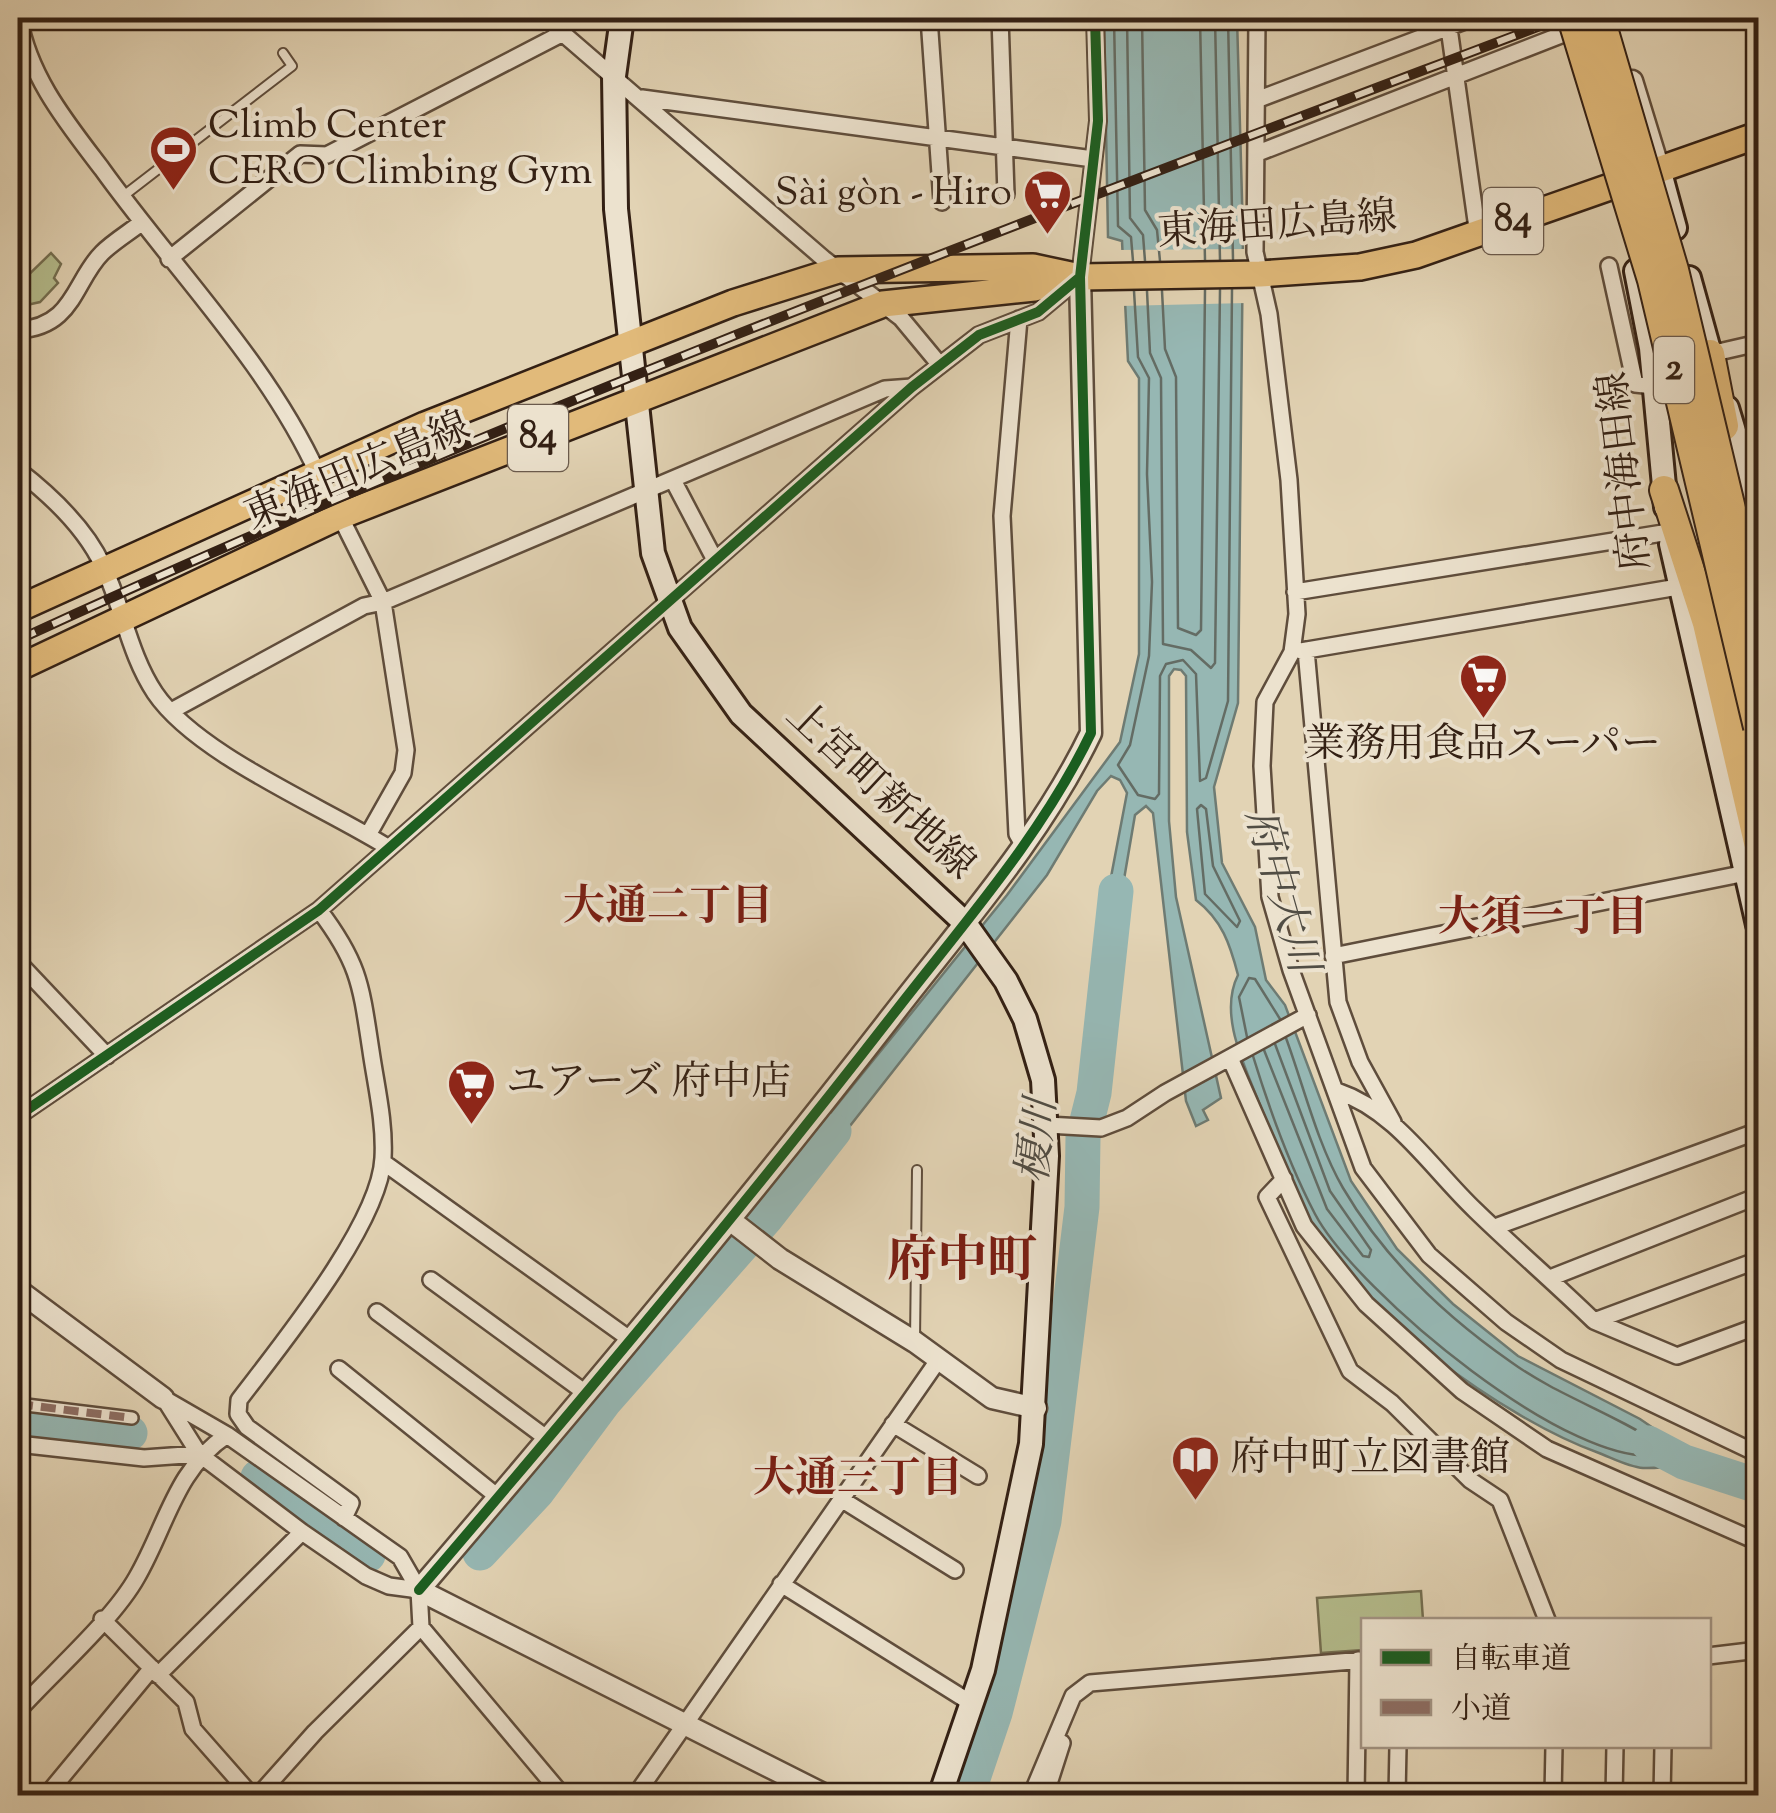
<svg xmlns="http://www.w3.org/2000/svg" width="1776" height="1813" font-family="'Sorts Mill Goudy','Noto Serif JP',serif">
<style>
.green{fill:#b4bc8c;stroke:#746e50;stroke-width:2.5}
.water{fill:#96b7b3;stroke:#6e7b73;stroke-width:2.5}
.pier{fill:#e2d3b4}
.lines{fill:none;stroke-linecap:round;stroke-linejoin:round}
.shore{stroke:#646c64;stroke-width:2.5}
.river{stroke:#96b7b3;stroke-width:35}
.service-casing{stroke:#5f4d3c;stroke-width:12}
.pedestrian-casing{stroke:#5f4d3c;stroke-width:16}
.minor-casing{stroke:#5f4d3c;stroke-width:20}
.tertiary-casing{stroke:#5f4d3c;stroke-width:25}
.secondary-casing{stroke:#332014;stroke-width:28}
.primary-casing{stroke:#332014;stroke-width:30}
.motorway-casing{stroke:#332014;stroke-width:32}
.service{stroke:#ece2ce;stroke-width:8}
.pedestrian{stroke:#ece2ce;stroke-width:11}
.minor{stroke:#ece2ce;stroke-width:15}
.tertiary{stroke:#ece2ce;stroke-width:20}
.secondary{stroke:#ece2ce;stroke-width:22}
.primary{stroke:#e1ba7a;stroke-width:25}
.motorway{stroke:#e1ba7a;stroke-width:28}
.rail-casing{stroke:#332014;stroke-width:10}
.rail{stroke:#ece2ce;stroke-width:6;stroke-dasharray:19;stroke-linecap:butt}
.motorway-bridge-casing{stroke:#332014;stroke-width:32;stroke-linecap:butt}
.motorway-bridge{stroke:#e1ba7a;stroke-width:28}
.quiet{stroke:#8d6e63;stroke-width:8;stroke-dasharray:15 8;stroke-linecap:butt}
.cycleway-casing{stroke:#ece2ce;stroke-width:16}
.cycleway{stroke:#1b5e20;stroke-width:10}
.labels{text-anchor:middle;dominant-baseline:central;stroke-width:8;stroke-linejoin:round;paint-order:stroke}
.shield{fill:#ece2ce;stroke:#6a5a4c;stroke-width:2.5}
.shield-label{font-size:38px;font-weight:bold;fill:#332014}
.poi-label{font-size:40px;fill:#332014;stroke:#ece2ce;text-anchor:start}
.street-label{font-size:40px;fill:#332014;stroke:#ece2ce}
.water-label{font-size:42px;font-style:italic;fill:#514d44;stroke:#ece2ce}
.neighbourhood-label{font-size:42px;font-weight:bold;fill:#7a1f14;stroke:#ece2ce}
.district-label{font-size:50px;font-weight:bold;fill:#7a1f14;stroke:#ece2ce}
</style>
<rect width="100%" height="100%" fill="#e2d3b4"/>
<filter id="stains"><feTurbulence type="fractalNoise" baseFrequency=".002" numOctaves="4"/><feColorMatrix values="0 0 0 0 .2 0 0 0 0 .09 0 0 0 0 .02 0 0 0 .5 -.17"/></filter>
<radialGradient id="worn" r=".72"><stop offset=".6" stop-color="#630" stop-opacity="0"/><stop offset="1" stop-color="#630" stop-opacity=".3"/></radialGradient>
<path class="green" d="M51,253l10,11 -7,14 4,5 -18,19 -22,5v-22z
M1421,1591l2,29h-59l-1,30 -42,3 -4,-55z"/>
<path class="water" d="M1104,18h133l6,217 -5,468 -24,84 8,76 33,64 11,53 19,25 66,176 46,68 56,55 65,52 122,63 63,43c-19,2 -41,7 -60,6 -14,-1 -31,-10 -44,-15 -95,-34 -246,-143 -293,-235 -18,-35 -31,-76 -46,-113 -15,-39 -42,-90 -22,-130 -8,-31 -16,-55 -42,-75l-9,-68 -1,-156 -5,-6 -7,-1 -5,7v145l7,76 45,201 -18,12 5,10 -12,6 -10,-25 -33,-288 -7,-7 -11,9 -21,123 -15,2 28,-147 -7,-13 -9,-4 -14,15 -50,84 -234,298 -19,-15 213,-263 113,-153 19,-88v-276l-11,-17 -6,-120 -14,-4z"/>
<path class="pier" d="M1247,249v54l-127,3 -3,-56z"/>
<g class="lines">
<path class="shore" d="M1114,18l4,208 13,11 2,24
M1127,18l3,200 13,17 2,26
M1142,18l3,192 12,20 3,31
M1200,18l5,242
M1215,18l5,242
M1228,18l5,241
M1134,291l4,66 11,21 -2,96 5,108 -3,74 -19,89 -12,20 20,30 17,4 4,-5 1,-118 6,-12 17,-4 13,14 4,107 6,-3 22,-77 4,-412
M1147,291l3,62 11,25 2,266 28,6 20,18 4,-5 5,-373
M1162,291l3,58 11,28 2,251 18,7 5,-5 4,-340
M1201,805l5,4 7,57 27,55 -3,6 -32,-33 -8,-85z
M1247,1037l-8,-40 10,-19 6,1 25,40
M1264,1050l63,159 36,47 6,1 2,-7 -41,-59 -55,-147
M1253,1056c16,52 37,110 62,158 40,76 261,262 349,240v-7c-48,-33 -106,-51 -153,-85 -66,-46 -127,-104 -168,-174 -26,-45 -39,-101 -57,-150"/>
<path class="river" d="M18,1419l112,14
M1648,1443l36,19 74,24
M258,1477l110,78
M480,1553l57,-61 67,-90 162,-184 68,-87
M967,1796l28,-83 49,-192 38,-314 1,-70 11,-44 22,-202"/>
<defs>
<path id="service" d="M122,197l170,-131 -9,-13
M915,1341l2,-171"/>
<path id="pedestrian" d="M18,1404l114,14"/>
<path id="minor" d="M19,18c10,59 48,105 83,151 71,99 165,193 216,305
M545,18l279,241 77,59 39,47
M929,18l13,184
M1000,18l6,176
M1257,18l-2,234 14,62 20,166 8,134 -5,38 -27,50 -3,64 8,131 21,73 72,198 66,87 77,67 55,38 197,94
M1448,21l30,214
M642,98l451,61
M1259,99l214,-81
M1258,153l321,-125
M169,259l131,-105 27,1 236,-122
M1609,266l26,118 19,2
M1019,319l-17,197 15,318 7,12
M18,330c56,-3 56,-49 84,-77 11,-11 26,-20 39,-30
M1710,354l48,-11
M18,470c31,24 68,59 85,96 20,41 26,88 52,127 42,62 169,114 234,155
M674,482l41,78
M340,516l43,86 23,148 -3,23 -35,62
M1295,592l374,-60
M1306,650l32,352 22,60 33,60
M1301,651l377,-64
M173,710l191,-104 19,-4 502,-213 27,-2
M319,910c41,54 42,76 52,141 5,35 14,71 12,107 -3,66 -103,188 -144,242l-1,14 9,13 104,76 -7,15
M1333,956l413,-83
M18,962l89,94
M1230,1058l74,168 62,78 96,87 85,58 211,93
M1337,1091c59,20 94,77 138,119 39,38 80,73 119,111l164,-61
M18,1116l301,-206 593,-523 67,-52 59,-23 42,-35 18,-156 -3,-103
M1047,1125l54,3 26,-10 38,-25 143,-78
M383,1162l248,178
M1284,1179l-17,18 83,174 42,32 78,77 30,20 47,120
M1495,1227l263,-96
M1550,1278l208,-82
M431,1280l156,114
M377,1312l172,128
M1594,1321l83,35 81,-30
M339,1369l159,128
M163,1398l64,37 173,122 19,33 2,37 142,169
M165,1400l34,54 103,78 64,44 23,10 30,4
M893,1424l85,52
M18,1444l126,14 55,-4
M841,1499l114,71
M781,1584l190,119
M102,1619l84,83 7,27 59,67
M1708,1656l50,-6
M158,1675l144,-143
M18,1711c34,-38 95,-91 119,-134 30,-52 38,-107 90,-142
M46,1796l106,-128
M258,1796l57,-64 106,-105
M635,1796l304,-437
M1031,1796l42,-100 17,-13 274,-23
M1045,1796l17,-53
M1356,1796l2,-136
M1397,1796l1,-50
M1553,1796l1,-50
M1614,1796l1,-50
M1662,1796l1,-50"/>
<path id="tertiary" d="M1632,81l27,88
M730,1220l50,39 135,83 77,56 44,10
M18,1290l145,108
M827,1796l-408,-206c161,-188 320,-377 472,-573 71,-92 150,-180 200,-284l-11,-456"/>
<path id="secondary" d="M622,18l-8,58 2,133 37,344 27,75 61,86 223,208 42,59 19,38 18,61 4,76 -16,288 -48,226 -43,126
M1659,169l16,59
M1636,271l15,77 15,159
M1689,278l25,90
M1727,408l31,103
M1671,544l87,381"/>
<path id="primary" d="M18,609l407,-184 308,-122 105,-33 195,-3 42,9
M18,668l322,-152 543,-212 151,-16 46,-11 180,-3 100,-7 56,-12 342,-120"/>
<path id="motorway" d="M1710,354l14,72
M1664,490l43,133 51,219"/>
</defs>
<use href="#service" class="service-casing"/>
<use href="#pedestrian" class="pedestrian-casing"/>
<use href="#minor" class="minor-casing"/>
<use href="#tertiary" class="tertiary-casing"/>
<use href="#secondary" class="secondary-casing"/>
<use href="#primary" class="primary-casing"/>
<use href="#motorway" class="motorway-casing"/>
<use href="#service" class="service"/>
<use href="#pedestrian" class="pedestrian"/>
<use href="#minor" class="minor"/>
<use href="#tertiary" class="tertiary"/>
<use href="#secondary" class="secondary"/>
<use href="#primary" class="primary"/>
<use href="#motorway" class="motorway"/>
<defs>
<path id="rail" d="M18,640c504,-232 1024,-425 1543,-622"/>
</defs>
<use href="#rail" class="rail-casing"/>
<use href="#rail" class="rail"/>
<defs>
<path id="motorway-bridge" d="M1572,18l80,262 106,447
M1600,18l74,252 84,352"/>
</defs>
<use href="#motorway-bridge" class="motorway-bridge-casing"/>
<use href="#motorway-bridge" class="motorway-bridge"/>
<path class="quiet" d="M18,1404l114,14"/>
<defs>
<path id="cycleway" d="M18,1116l301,-206 593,-523 67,-52 59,-23 42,-35
M419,1590c161,-188 320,-377 472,-573 71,-92 150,-180 200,-284l-11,-456 18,-156 -3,-103"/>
</defs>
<use href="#cycleway" class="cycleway-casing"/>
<use href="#cycleway" class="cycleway"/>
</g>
<defs>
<symbol id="stadium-pin" viewBox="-11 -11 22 30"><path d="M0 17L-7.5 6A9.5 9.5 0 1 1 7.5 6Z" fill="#8f2418" stroke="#ece2ce"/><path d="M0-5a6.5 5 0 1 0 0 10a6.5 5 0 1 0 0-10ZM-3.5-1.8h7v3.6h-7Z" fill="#fff"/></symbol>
<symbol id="supermarket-pin" viewBox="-11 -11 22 30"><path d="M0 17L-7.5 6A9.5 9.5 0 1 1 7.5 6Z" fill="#8f2418" stroke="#ece2ce"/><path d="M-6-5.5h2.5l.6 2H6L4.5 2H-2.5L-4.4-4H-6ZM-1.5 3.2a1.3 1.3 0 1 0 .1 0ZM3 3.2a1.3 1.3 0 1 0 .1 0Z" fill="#fff"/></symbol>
<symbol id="library-pin" viewBox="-11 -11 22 30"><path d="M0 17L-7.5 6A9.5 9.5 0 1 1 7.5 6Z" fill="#8f2418" stroke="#ece2ce"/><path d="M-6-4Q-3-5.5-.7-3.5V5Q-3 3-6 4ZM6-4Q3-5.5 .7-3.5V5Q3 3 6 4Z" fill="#fff"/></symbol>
</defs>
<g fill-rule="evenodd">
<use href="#stadium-pin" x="146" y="122" width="55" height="75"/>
<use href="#supermarket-pin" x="1020" y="166" width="55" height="75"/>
<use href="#supermarket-pin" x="1456" y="650" width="55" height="75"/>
<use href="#supermarket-pin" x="444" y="1056" width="55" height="75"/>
<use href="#library-pin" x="1168" y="1432" width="55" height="75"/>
</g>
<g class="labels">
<g class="shield">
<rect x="1483" y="188" width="60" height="66" rx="8"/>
<rect x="1654" y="337" width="40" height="66" rx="8"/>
<rect x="508" y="405" width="60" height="66" rx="8"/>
</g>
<g class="shield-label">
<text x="1513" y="221">84</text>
<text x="1674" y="370">2</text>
<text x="538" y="438">84</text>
</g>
<g class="poi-label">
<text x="208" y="127">Climb Center<tspan x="208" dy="46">CERO Climbing Gym</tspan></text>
<text x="1012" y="194" text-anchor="end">Sài gòn - Hiro</text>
<text x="1483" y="746" text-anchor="middle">業務用食品スーパー</text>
<text x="506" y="1084">ユアーズ 府中店</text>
<text x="1230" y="1460">府中町立図書館</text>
</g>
<g class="street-label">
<text transform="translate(1277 227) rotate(-4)">東海田広島線</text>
<text transform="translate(1627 471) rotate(-97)">府中海田線</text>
<text transform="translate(358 473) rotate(-23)">東海田広島線</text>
<text transform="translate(879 792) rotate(43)">上宮町新地線</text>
</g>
<g class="water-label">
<text transform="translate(1279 891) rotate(74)">府中大川</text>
<text transform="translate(1040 1141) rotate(-84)">榎川</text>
</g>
<g class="neighbourhood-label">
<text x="668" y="909">大通二丁目</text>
<text x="1543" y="920">大須一丁目</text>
<text x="858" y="1481">大通三丁目</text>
</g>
<g class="district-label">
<text x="962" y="1264">府中町</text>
</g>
</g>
<rect width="1776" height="1813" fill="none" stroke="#e2d3b4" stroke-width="60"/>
<rect x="20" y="20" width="1736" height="1773" fill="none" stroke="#332014" stroke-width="5"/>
<rect x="30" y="30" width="1716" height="1753" fill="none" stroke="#332014" stroke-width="2.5"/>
<rect x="1361" y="1618" width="350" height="130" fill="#ece2ce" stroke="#a29484" stroke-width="2.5"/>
<rect x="1381" y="1650" width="50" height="15" fill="#1b5e20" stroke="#a29484" stroke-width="2.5"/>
<text x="1451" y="1668" font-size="30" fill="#332014">自転車道</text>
<rect x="1381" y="1700" width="50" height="15" fill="#8d6e63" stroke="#a29484" stroke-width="2.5"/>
<text x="1451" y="1718" font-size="30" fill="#332014">小道</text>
<rect width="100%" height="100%" filter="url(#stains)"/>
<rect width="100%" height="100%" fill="url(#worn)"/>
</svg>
